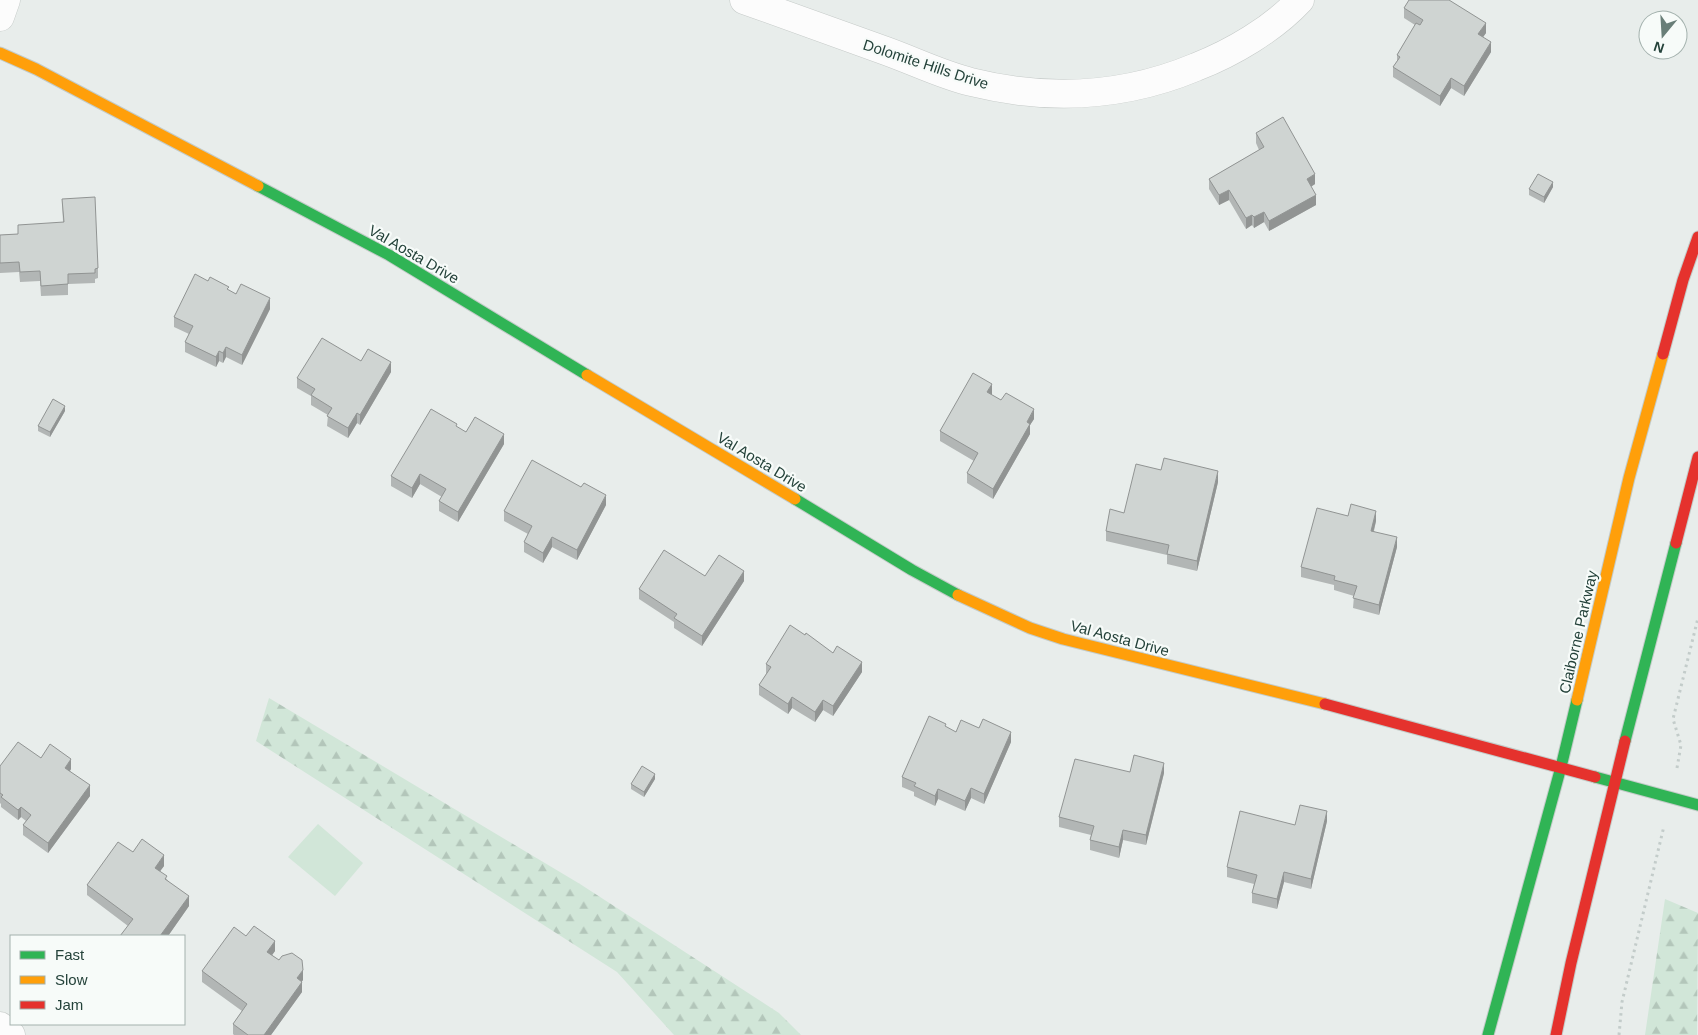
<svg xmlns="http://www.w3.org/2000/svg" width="1698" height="1035" font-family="Arial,sans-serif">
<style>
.green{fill:#d1e6d8}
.forest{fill:url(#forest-firs)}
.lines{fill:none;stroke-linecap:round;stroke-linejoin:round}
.street-casing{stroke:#c5cac8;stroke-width:29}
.fast-casing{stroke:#c3cbc8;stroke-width:13}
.slow-casing{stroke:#c3cbc8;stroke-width:13}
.jam-casing{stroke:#c3cbc8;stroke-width:13}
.path{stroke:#c3ccca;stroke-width:3;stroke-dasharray:2.5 4;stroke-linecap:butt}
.street{stroke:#fcfcfc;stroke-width:28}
.fast{stroke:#30b455;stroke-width:11}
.slow{stroke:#ff9f0a;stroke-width:11}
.jam{stroke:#e5322d;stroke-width:11}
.wall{fill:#b2b6b5}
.shaded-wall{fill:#919493}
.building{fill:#cfd4d2;stroke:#919493}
.labels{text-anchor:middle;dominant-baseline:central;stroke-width:4.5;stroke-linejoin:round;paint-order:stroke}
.street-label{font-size:15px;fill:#24423a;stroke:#f7fbf9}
</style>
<defs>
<pattern id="forest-firs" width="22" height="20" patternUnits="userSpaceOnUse" patternTransform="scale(1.25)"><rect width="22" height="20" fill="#d1e6d8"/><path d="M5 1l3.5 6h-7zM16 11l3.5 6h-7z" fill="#b3c6ba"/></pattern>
</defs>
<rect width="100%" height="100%" fill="#e8edeb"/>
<path class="green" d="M318,824l45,39 -28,33 -47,-39z"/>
<path class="forest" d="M269,698l311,186 199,129 22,22h-127l-57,-63 -361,-231z
M1665,899l33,14 -1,122h-52z"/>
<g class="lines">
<defs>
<path id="street" d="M744,0c47,17 94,34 142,51 28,10 56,24 85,31 77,19 151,16 225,-15 36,-14 77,-38 104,-67
M0,17l6,-17
M0,1026l11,9"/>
<path id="fast" d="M258,186l131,69 198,120
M795,499l117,71 46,25
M1625,741l51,-198
M1595,777l103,28
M1488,1035l73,-268 16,-67"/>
<path id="slow" d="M0,53l36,16 222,117
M587,375l208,124
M958,595l72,33 33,11 262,65
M1577,700l52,-222 34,-124"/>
<path id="jam" d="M1663,354l20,-74 15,-43
M1676,543l22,-86
M1325,704l270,73
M1556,1035l15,-72 54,-222"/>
</defs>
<use href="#street" class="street-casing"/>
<use href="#fast" class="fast-casing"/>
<use href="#slow" class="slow-casing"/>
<use href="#jam" class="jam-casing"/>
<path class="path" d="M1677,768l4,-23 -8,-26 25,-101
M1619,1035l3,-33 42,-176"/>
<use href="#street" class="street"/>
<use href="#fast" class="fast"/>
<use href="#slow" class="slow"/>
<use href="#jam" class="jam"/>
</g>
<path class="wall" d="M1404,8l82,25 -3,4 8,15 -27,44 -13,-8 -11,18 -47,-29v-10l4,-6v-6l18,-30 -11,-7z
M1256,133l59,51 -4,3 5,18 -47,26 -5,-9 -10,6 -2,-3 -6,4 -17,-29 -10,5 -10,-16v-10l50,-29 -3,-7z
M1553,187l-9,16 -15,-8v-6z
M62,199l36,69v10l-3,1v4l-27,1v11l-27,1 -1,-15 -20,1 -1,-10 -19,1v-38l18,-1 45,-12z
M208,281l62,28 -28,56 -16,-8 -3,6 -4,-2 -3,6 -31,-15v-10l4,-8 -15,-7v-10z
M361,361l30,11 -31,53 -3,-2 -9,15 -21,-12 1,-11 -17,-10v-9l-14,-8v-10z
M991,395l43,24 -4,6v9l-37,65 -26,-16v-10l7,-12 -34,-20v-10z
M65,411l-15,26 -12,-6v-5z
M457,427l9,5 38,12 -46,78 -19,-11v-10l3,-4 -22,-13 -8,14 -21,-12v-10z
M1218,482l-21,89 -30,-7v-9l-61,-14v-10l18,-18z
M606,505l-29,55 -25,-13 -9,16 -19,-11v-10l4,-8 -24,-13v-10z
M1348,516l28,5 -2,10 23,16 -18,68 -26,-7 1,-12 -20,-6v-5l-33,-8v-10z
M705,576l39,5 -42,65 -28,-18v-6l-35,-23v-10z
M833,653l29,19 -29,44 -10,-6 -8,12 -23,-14 -4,6 -29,-19v-10l7,-11v-10z
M946,727l10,5 55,10 -27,62 -13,-6 -6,13 -27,-12 -3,7 -21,-10v-4l-12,-5v-10z
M41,758l30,11 -1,2 20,25 -42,57 -25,-18v-10l3,-4 -5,-4 -3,3 -17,-13v-3l-1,-1v-37z
M1130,772l34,1 -18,72 -23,-5 -4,18 -29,-8v-10l1,-5 -32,-8v-10z
M655,779l-11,18 -13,-8v-5z
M1327,821l-16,68 -27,-7 -7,27 -25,-6v-10l2,-9 -27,-7v-10l68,-42z
M133,852l31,14 -4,5 29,35 -21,30h-48l8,-10 -41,-31v-10z
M246,936l29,15 -3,4 31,25 -1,1v11l-31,43h-37l-1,-1v-10l9,-13 -40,-29v-11z"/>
<path class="shaded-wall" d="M1486,23v10l-8,11v-10z
M1491,42v10l-27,44v-10z
M1451,78v10l-11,18v-10z
M1315,174v10l-8,5v-10z
M1553,182v5l-9,16v-6z
M1229,190v10l-10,5v-10z
M1316,195v10l-47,26v-10z
M1264,212v10l-10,6v-11z
M1252,215v10l-6,4v-11z
M270,298v11l-28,56v-10z
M226,347v10l-3,6v-10z
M219,351v10l-3,6v-10z
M391,362v10l-31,53v-10z
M992,384v10l-5,8v-10z
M65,406v5l-15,26v-5z
M1034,409v10l-4,6v9l-37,65v-10z
M357,413v10l-9,15v-10z
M504,434v10l-46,78v-10z
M1218,471v11l-21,89v-10z
M420,474v10l-8,14v-10z
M606,495v10l-29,55v-10z
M1376,511v10l-5,20v-10z
M552,537v10l-9,16v-10z
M1397,537v10l-18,68v-10z
M744,571v10l-42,65v-10z
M862,662v10l-29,44v-10z
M792,697v11l-4,6v-10z
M823,700v10l-8,12v-10z
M1011,732v10l-27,62v-10z
M71,759v10l-6,9v-10z
M1164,763v10l-18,72v-10z
M655,774v5l-11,18v-5z
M90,785v11l-42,57v-10z
M971,788v10l-6,13v-10z
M938,789v10l-3,7v-10z
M21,807v10l-3,3v-10z
M1327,811v10l-16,68v-10z
M1123,830v10l-4,18v-11z
M164,855v11l-9,12v-10z
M1284,872v10l-7,27v-10z
M189,896v10l-21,30h-8z
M275,941v10l-8,11v-10z
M303,970v10l-6,8v-10z
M302,982v10l-31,43h-7z"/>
<path class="building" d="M1409,0h40l37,23 -8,11 13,8 -27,44 -13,-8 -11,18 -47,-29 7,-10 -3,-2 19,-32 4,2 3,-5 -19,-12z
M1283,117l32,57 -8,5 9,16 -47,26 -5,-9 -10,5 -2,-2 -6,3 -17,-28 -10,5 -10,-16 55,-32 -8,-14z
M1538,174l15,8 -9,15 -15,-8z
M95,197l3,71 -3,1v4l-27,1v10l-27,2 -1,-15 -20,1 -1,-10 -19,1v-28l18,-1v-9l46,-3 -2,-23z
M195,274l13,7 2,-4 19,10 -2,2 9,5 5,-10 29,14 -28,57 -16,-8 -3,6 -4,-2 -3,6 -31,-15 8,-16 -19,-9z
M322,338l39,23 7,-12 23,13 -31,53 -3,-2 -9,15 -21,-12 5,-8 -21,-13 4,-6 -18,-11z
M973,373l19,11 -5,8 14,8 5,-7 28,16 -7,13 3,2 -37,65 -26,-16 11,-20 -38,-22z
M53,399l12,7 -15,26 -12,-6z
M431,409l26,15 -1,2 10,6 9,-15 29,17 -46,78 -19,-11 7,-12 -26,-15 -8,14 -21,-12z
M1164,458l54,13 -21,90 -30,-7 2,-9 -63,-14 4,-22 14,4 12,-49 25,6z
M532,460l49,27 3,-4 22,12 -29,55 -25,-13 -9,16 -19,-11 8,-16 -28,-15z
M1351,504l25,7 -5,20 26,6 -18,68 -26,-7 4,-12 -23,-6 1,-4 -34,-9 16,-59 31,8z
M664,550l41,26 14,-21 25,16 -42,65 -28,-18 3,-4 -38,-25z
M790,625l15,10 1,-2 27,20 4,-7 25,16 -29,44 -10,-6 -8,12 -23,-15 -4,7 -29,-19 12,-18 -5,-3z
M929,716l17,8 -1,2 11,6 5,-12 18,8 4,-9 28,13 -27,62 -13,-6 -6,13 -27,-12 -3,7 -21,-10 2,-3 -14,-6z
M18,742l23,16 9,-14 21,15 -6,9 25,17 -42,58 -25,-18 8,-10 -10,-8 -3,3 -17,-13 2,-2 -3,-2v-27z
M1134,755l30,8 -18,72 -23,-5 -4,17 -29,-7 4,-14 -35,-9 16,-58 55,13z
M642,766l13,8 -11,18 -13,-8z
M1300,805l27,6 -16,68 -27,-7 -7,27 -25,-6 5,-18 -30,-8 13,-56 55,14z
M142,839l22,16 -9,13 12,8 -2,3 24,17 -29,40h-40l13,-17 -46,-34 31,-43 15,10z
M254,926l21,15 -8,11 12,8 3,-4 10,-3 10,7 1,10 -6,8 5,4 -38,53h-16l-15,-11 14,-20 -45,-33 32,-44 12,9z"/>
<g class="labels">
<g class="street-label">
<text transform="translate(926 64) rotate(18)">Dolomite Hills Drive</text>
<text transform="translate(414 254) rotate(30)">Val Aosta Drive</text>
<text transform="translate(762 462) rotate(31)">Val Aosta Drive</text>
<text transform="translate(1578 632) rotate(-77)">Claiborne Parkway</text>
<text transform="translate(1120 638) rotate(15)">Val Aosta Drive</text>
</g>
</g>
<rect x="10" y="935" width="175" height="90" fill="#f7fbf9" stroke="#a3b1ad"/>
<rect x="20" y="951" width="25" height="8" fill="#30b455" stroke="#a3b1ad"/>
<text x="55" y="960" font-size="15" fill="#24423a">Fast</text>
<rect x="20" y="976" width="25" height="8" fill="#ff9f0a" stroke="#a3b1ad"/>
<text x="55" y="985" font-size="15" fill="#24423a">Slow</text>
<rect x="20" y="1001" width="25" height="8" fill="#e5322d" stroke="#a3b1ad"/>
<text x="55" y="1010" font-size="15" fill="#24423a">Jam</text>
<g transform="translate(1663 35) rotate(198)"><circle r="24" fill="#f7fbf9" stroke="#a3b1ad"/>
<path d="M0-4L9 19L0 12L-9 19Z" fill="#697e78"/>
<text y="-8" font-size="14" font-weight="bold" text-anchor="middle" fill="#24423a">N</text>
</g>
</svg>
